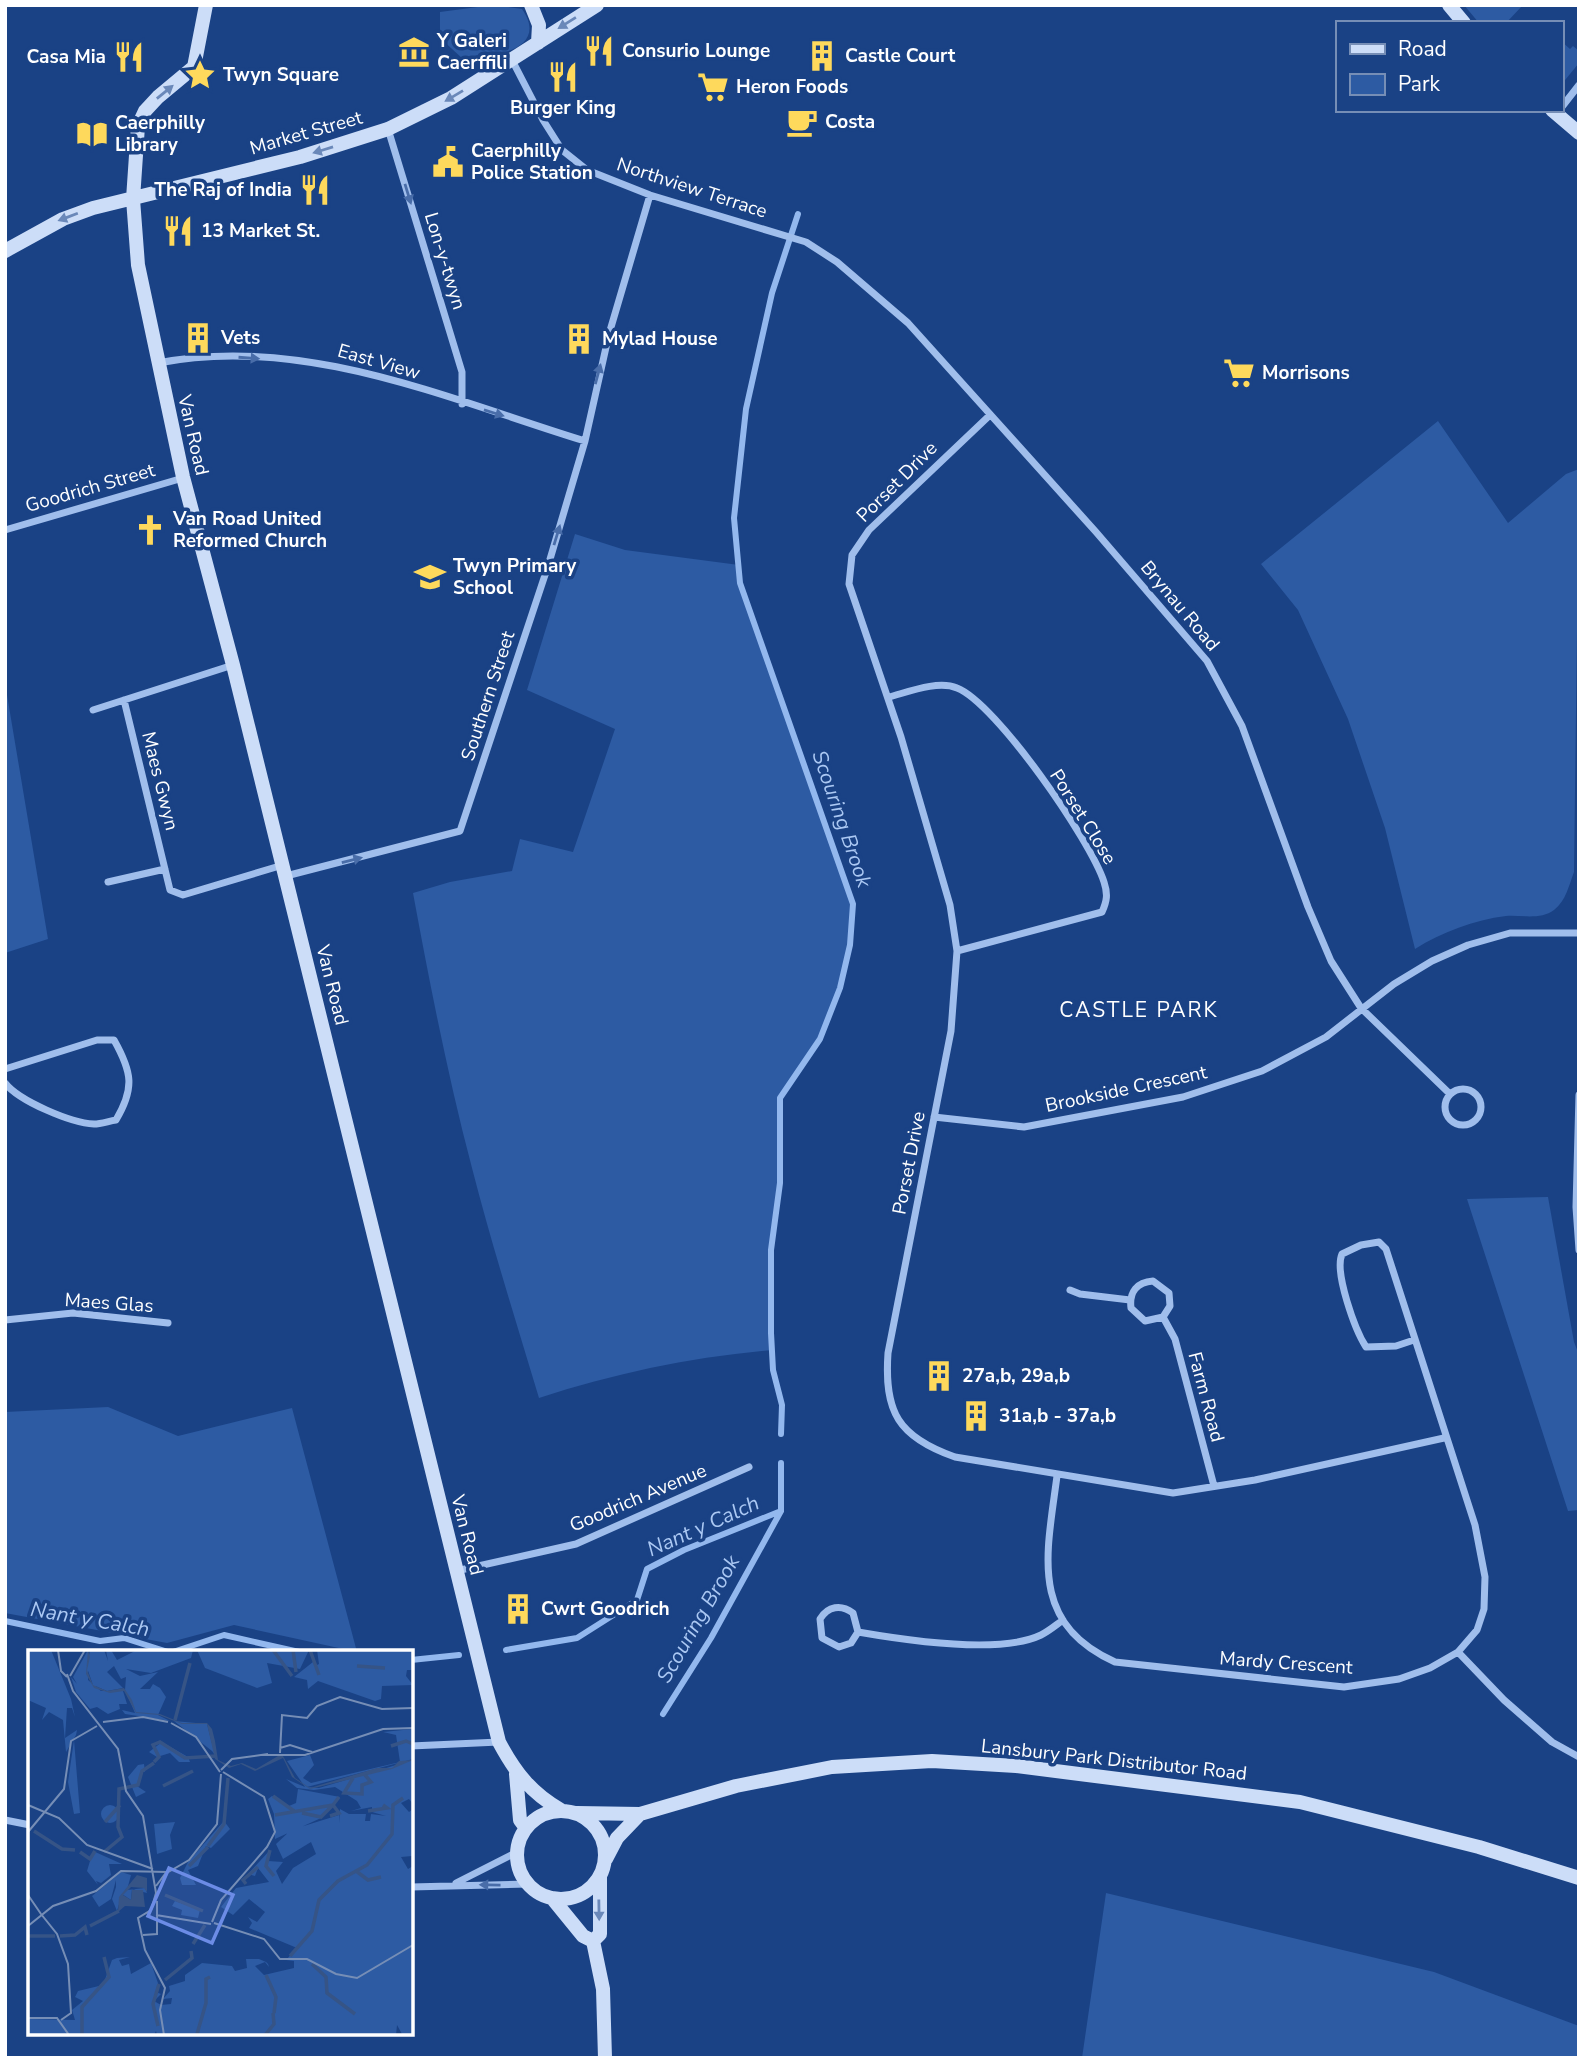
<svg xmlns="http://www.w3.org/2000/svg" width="1584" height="2063" font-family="'Nunito Sans',sans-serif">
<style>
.green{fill:#2d5ba3}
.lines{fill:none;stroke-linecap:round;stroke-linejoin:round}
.stream{stroke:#93b8ee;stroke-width:6}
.street{stroke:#a0beec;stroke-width:7}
.secondary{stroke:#ccddf8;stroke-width:14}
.oneway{fill:#6a88b9}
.oneway2{fill:#496da9}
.labels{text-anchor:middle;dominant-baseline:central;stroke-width:7;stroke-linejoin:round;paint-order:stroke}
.poi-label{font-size:19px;font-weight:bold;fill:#fff;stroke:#1a4285;text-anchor:start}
.street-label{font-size:19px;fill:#fff;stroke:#1a4285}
.water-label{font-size:21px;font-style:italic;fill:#abc8f3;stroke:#1a4285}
.neighbourhood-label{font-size:21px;letter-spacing:2px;fill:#fff;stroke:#1a4285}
.inset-river{fill:none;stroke:#365486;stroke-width:3.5}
.inset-road{fill:none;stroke:#768eb6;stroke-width:2}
.view{fill:#6c8ce6;fill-opacity:0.15;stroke:#6c8ce6;stroke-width:3.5}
.inset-edge{fill:none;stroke:#fff;stroke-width:3.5}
</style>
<rect width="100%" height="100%" fill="#1a4285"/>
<path class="green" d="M493,5l29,4c28,40 -29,49 -59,50l-23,-21v-26z
M1464,5h59l-17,18h-27z
M1561,41l9,8 3,-3 6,5v12l-18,22z
M1438,421l70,102 58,-49 13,-5 -5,403c-5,13 -8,29 -20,38 -13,10 -32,5 -48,6 -32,4 -64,16 -91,33l-30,-121 -37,-109 -50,-109 -37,-46z
M575,534l50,16 114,15 1,18 113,321 -3,41 -10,43 -20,51 -40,59v85l-9,67 1,100c-80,7 -157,23 -233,48 -23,-77 -47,-152 -67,-230 -24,-91 -42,-183 -59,-275l37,-11 62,-11 8,-32 53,13 42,-123 -88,-39z
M5,683l43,256 -43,14z
M1548,1197l26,145 5,13v155l-11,1 -101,-312z
M108,1407l70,29 114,-28 65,244 -123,-27 -67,18 -162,-30v-201z
M1106,1893l328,79 145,54v32h-497z"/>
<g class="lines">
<path class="stream" d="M781,1434l1,-29 -9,-35 -2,-37v-83l9,-67v-85l40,-59 20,-51 10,-43 3,-41 -113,-321 -6,-65 12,-109 26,-116 26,-79
M5,1621l95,20 24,-3 44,14
M506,1650l71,-12 60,-38 10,-31 37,-19 97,-39
M173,1652l51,-17 75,17
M411,1660l48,-5
M663,1714l48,-76 70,-127v-48"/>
<path class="street" d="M512,60l31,60 19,30 25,20 63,25 156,47 31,20 71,61 188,209 111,129 35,65 66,181 23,54 30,47 89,86
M1561,108l18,-23
M388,129l74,243v32
M158,363c145,-29 290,36 427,78
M990,415l-121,115 -17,25 -3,29 52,153 49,168 7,46 -6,80 -63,322c-4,59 10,84 67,104l218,36 82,-13 189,-42
M5,530l178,-52
M889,697c19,-5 49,-17 68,-9 39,15 134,153 147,194 4,12 3,19 -2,30l-145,39
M124,700l46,190 13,5 100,-30
M93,710l140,-45
M286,876l174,-45 88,-265 37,-125 24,-107 41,-139
M108,882l57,-13
M5,1069l92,-29h17c18,32 21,48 2,80 -7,1 -15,4 -22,4 -23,-1 -75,-23 -89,-41
M1445 1107a18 18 0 1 1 36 0a18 18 0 1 1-36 0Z
M1579,1095l-3,112 3,43
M934,1117l90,10 159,-30 79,-26 64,-34 68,-53 38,-23 36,-16 42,-12h69
M1070,1290l10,4 50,6
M1163,1317l7,-11 -1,-13 -16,-12c-16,1 -24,11 -22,27l14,13 18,-4 12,22 39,147
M5,1320l68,-7 95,10
M1057,1476c-10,77 -29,147 58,186l229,25 55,-8 31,-11 28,-16 19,-22 7,-21 1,-32 -10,-52 -89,-276 -7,-7 -18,3 -19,9c-8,18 13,76 24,93l30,-1 18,-6
M456,1571l120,-27 173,-77
M858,1632l-5,-19c-12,-9 -25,-7 -33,6l2,19 17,9 12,-4 7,-11c46,8 141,23 183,3 8,-4 15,-10 22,-15
M1458,1652l46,48 48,42 27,15
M411,1746l88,-4
M5,1820l25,5
M456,1883l61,-31
M411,1887l117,-3"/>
<path class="secondary" d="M206,5l-12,62 -36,30 -13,14 -7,15 -5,73 5,66 45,212 50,188 266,1077c16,30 32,51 62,68
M531,5l8,20 -1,18
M1449,5l15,18
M1552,110l27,23
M5,251l58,-32 30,-11 207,-51 88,-28 63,-31 146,-93
M516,1774l4,46 6,8
M517 1855a44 44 0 1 1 88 0a44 44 0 1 1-88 0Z
M577,1813l63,1 96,-28 96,-19 100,-6 84,5 284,36 179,45 100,31
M606,1859l11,-21 23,-24
M552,1898l31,38 10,5 10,48 2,69
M593,1941l7,-7v-57"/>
</g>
<defs><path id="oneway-solid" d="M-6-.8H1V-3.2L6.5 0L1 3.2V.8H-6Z" transform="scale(1.75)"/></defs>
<g class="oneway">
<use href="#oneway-solid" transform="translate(567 23) rotate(148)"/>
<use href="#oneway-solid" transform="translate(165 92) rotate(-39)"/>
<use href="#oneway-solid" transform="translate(454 96) rotate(149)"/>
<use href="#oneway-solid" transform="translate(323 150) rotate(163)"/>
<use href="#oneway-solid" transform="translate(68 217) rotate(159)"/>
<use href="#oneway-solid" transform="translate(599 1910) rotate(89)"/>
</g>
<g class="oneway2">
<use href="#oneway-solid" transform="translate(408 194) rotate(73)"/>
<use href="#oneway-solid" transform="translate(249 358) rotate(4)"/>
<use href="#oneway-solid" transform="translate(598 374) rotate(-75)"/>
<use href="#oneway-solid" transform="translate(494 413) rotate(17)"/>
<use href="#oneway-solid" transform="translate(557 535) rotate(-73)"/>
<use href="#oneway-solid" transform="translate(352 860) rotate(-14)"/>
<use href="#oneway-solid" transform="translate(490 1885) rotate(-179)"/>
</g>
<defs>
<symbol id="restaurant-bare" viewBox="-9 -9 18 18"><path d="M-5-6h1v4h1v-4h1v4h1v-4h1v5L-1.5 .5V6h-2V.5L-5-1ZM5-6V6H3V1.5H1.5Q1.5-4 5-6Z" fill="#fed95c" stroke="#1a4285" stroke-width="2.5" paint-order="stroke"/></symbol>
<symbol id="museum-bare" viewBox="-9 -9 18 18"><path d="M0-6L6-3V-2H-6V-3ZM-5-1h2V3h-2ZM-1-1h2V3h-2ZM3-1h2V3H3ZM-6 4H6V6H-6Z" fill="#fed95c" stroke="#1a4285" stroke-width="2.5" paint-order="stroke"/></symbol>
<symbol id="building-bare" viewBox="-9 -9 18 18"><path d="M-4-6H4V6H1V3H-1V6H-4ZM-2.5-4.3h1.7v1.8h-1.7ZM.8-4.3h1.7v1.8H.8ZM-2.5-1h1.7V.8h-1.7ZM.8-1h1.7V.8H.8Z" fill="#fed95c" stroke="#1a4285" stroke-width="2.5" paint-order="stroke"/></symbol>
<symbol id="sight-bare" viewBox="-9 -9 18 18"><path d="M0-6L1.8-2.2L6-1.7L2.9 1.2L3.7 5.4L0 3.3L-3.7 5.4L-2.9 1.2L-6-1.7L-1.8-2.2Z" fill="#fed95c" stroke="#1a4285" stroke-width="2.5" paint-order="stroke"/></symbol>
<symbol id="supermarket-bare" viewBox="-9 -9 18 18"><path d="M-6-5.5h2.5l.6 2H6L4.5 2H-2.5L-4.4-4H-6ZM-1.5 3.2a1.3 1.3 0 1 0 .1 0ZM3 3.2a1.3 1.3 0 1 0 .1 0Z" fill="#fed95c" stroke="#1a4285" stroke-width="2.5" paint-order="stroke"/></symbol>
<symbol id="cafe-bare" viewBox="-9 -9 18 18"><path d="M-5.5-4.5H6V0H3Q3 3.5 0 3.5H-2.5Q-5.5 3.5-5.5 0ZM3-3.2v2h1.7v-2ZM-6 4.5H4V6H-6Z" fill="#fed95c" stroke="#1a4285" stroke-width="2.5" paint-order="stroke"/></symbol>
<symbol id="library-bare" viewBox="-9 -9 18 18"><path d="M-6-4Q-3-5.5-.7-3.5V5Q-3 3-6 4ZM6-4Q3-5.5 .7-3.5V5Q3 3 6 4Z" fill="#fed95c" stroke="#1a4285" stroke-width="2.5" paint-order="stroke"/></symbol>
<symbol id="civic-bare" viewBox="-9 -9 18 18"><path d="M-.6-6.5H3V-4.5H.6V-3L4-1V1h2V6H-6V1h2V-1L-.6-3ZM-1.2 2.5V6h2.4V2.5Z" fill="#fed95c" stroke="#1a4285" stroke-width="2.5" paint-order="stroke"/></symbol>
<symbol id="church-bare" viewBox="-9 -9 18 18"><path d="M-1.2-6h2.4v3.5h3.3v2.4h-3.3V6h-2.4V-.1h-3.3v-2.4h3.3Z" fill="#fed95c" stroke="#1a4285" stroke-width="2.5" paint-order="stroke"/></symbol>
<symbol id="school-bare" viewBox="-9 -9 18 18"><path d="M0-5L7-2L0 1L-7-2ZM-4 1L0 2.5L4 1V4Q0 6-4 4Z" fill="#fed95c" stroke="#1a4285" stroke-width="2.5" paint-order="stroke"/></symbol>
</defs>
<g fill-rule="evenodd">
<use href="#restaurant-bare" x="577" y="29" width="44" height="44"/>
<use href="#museum-bare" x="392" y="30" width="44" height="44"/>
<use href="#building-bare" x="800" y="34" width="44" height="44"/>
<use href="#restaurant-bare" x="107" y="35" width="44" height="44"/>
<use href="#sight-bare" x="178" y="53" width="44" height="44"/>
<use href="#restaurant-bare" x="541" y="55" width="44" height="44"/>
<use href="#supermarket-bare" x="691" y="65" width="44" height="44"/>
<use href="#cafe-bare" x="780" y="100" width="44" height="44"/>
<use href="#library-bare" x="70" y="112" width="44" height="44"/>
<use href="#civic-bare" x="426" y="140" width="44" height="44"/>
<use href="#restaurant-bare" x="293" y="168" width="44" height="44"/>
<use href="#restaurant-bare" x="156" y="209" width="44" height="44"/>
<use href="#building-bare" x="176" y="316" width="44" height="44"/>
<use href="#building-bare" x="557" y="317" width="44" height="44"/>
<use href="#supermarket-bare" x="1217" y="351" width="44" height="44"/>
<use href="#church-bare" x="128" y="508" width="44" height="44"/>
<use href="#school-bare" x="408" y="555" width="44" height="44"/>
<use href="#building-bare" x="917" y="1354" width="44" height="44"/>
<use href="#building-bare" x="954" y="1394" width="44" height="44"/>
<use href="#building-bare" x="496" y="1587" width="44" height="44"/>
</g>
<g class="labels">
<g class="poi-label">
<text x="437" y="41">Y Galeri<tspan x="437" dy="22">Caerffili</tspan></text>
<text x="622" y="51">Consurio Lounge</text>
<text x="845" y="56">Castle Court</text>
<text x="106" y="57" text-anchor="end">Casa Mia</text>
<text x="223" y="75">Twyn Square</text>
<text x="736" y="87">Heron Foods</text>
<text x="563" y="108" text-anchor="middle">Burger King</text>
<text x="825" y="122">Costa</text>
<text x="115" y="123">Caerphilly<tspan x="115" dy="22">Library</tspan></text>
<text x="471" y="151">Caerphilly<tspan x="471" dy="22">Police Station</tspan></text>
<text x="292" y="190" text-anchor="end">The Raj of India</text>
<text x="201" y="231">13 Market St.</text>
<text x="221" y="338">Vets</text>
<text x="602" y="339">Mylad House</text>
<text x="1262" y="373">Morrisons</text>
<text x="173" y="519">Van Road United<tspan x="173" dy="22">Reformed Church</tspan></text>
<text x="453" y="566">Twyn Primary<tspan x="453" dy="22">School</tspan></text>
<text x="962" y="1376">27a,b, 29a,b</text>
<text x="999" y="1416">31a,b - 37a,b</text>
<text x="541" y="1609">Cwrt Goodrich</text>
</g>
<g class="street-label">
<text transform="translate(306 133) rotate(-16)">Market Street</text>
<text transform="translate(692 188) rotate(18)">Northview Terrace</text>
<text transform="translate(445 261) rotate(73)">Lon-y-twyn</text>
<text transform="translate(379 362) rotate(16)">East View</text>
<text transform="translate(193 435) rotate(77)">Van Road</text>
<text transform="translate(897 482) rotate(-45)">Porset Drive</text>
<text transform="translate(90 488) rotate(-16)">Goodrich Street</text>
<text transform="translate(1180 606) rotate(50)">Brynau Road</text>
<text transform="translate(488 696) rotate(-72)">Southern Street</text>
<text transform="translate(160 781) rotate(76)">Maes Gwyn</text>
<text transform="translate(1083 817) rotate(58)">Porset Close</text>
<text transform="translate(332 985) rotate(76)">Van Road</text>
<text transform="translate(1126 1089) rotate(-12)">Brookside Crescent</text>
<text transform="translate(909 1163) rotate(-79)">Porset Drive</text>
<text transform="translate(109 1303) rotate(4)">Maes Glas</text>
<text transform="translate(1206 1397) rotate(75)">Farm Road</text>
<text transform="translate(638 1498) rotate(-23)">Goodrich Avenue</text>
<text transform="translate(467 1535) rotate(76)">Van Road</text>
<text transform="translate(1286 1663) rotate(4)">Mardy Crescent</text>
<text transform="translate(1114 1760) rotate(6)">Lansbury Park Distributor Road</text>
</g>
<g class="water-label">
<text transform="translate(842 819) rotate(71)">Scouring Brook</text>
<text transform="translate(703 1526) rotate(-24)">Nant y Calch</text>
<text transform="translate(90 1619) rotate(10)">Nant y Calch</text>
<text transform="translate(698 1619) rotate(-60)">Scouring Brook</text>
</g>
<g class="neighbourhood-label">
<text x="1139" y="1010">CASTLE PARK</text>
</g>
</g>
<g transform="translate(28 1650)">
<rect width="385" height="385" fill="#1a4285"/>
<path d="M0,0h23l20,49 4,18 -3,-9h-5l-2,30 12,-8 -1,5 -10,17 -3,-32 -14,-8 -7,8 4,-12 -18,-8zM60,0v30l13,11h22l4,13h-8l1,5 -12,5 -11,-7 -7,2 -14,-17 -5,-15 6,7 -4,-7zM62,0h14l4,11 -2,-11h5l6,10 20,-10h56l-2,8 -40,15 -25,-4 14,7 18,-4 -18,17h10l3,-5 7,4 6,9 -8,18 12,6 -45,-7 -3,-4 13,3 -10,-23 1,-13 -5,2 -7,-13 -7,6 16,16 -16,3 -14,-6 -6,-17zM169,0l65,1 47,-1 -9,19 -33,-6 5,20 -15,5 -52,-20zM289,0h96v20h-6l-1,6 7,9 -31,1 -1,13 -6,2 -57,-20 -10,8 -1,-9 -13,-3 19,-15 2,4 4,-2zM146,71l33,3 8,31 -3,-4zM385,79v30l-106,28 12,1 94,-28v44l-4,-5 -8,4 8,9 4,-3 -1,47 -11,1 7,12 5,-3v169l-11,-1 -5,-9 -1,10h-239l-1,-4 -2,4h-126v-16l47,1 -3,-10 11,-9 -8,-4 3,-6 25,-6 9,-25 5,-2 13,-1 -11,3 3,6 7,-2 2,10 20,-11 8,23 -3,6 5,2 -7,7 7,4 10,-1 1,-6 -9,1 7,-8 -1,-5 16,-5v-6l17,-12 30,3 3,5 12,-3 -1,-9h13l7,3 2,2 1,3 -4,-5 -10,4 9,9 30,-7v-7l-8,-1 11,-12 -48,-20 3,-5 -4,-6 9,5 8,-10 -16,-13 -16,16 -12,-8 15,-19 33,-6 -11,-14 -3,8 -7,-2 22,-24 -2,11 15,1 -7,9 6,13 11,-16 23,-14 -5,-12 -28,17 -7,-15 15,-14 48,-15v8l1,-14 9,5h17l-1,7h5l1,-7 15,2 -14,-4v-5l-21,4 10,-3 -4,-7 -22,-14 -21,3 -17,-2 -11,-9 19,8 -18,-26 23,-6 4,10 -11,13 8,5 89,-21 -4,-27 -13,-3zM46,90l6,73 -6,1 -6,-32zM134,92l26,15 2,5h-11l-9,-9 -13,4 -8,-5zM116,114l1,8 -3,-1 -5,15 9,6 -10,5 -8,-20 10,-12zM270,139l42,8 -19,21 -46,21 -1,-25 -6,-15 4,-3 17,10 7,-3zM73 164a9 9 0 1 1 18 0a9 9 0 1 1-18 0ZM196,171l6,8 -19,19 -5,-2 -8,20 -10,4 8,15h-14l-2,-7 8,-16zM147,172l-5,13 2,14 -15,5 -3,-30zM65,201l29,13h-13l2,11 -10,8 -5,-2 2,4 -11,-14zM93,222l10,3 -4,15 18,-2 2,5 -15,-4 -1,11 -9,-6 -5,17 -5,-12 4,-12v-7l-5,19 -12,8 -7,-11zM147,251l25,9 -2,8 -17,-3 1,-5 -10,-4z" fill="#2d5ba3"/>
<path d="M60,0l2,7 -3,13 6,15 14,6 17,-3 8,12 4,12 24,2 22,9h25l5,6 3,12 3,19 13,6 11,-3 14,6 22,-13h5l12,22 15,10 67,-20h15l7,-7 14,-1 -21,9 -82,20 -18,-12 -9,-19 -28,13 -14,-7 -12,4 -14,-9 -8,-35h-25l-23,-9 -23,-2 -12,-22 -14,2 -16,-5 -8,-14zM109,225l10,3v14l-3,-4 -13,-1 -8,8 8,5 1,-10h11l2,17 -20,-1 -7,6 1,-15z" fill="#365486"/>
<path class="inset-river" d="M245,0l19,26M265,0l3,22M282,0l9,25M329,16l28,2M147,70l15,-57M363,96l15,-5 7,3M126,112l5,-5 -6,-12 7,-3 25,16 31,-2M325,128l-9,15 18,1v-9l9,-3 -6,-7M135,136l30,-15M245,146l21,15M340,161l19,-3 -4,-3M274,163l19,4 12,-12 6,8 -9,3M247,165l58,-10 6,-8M77,172l15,-17M6,181l28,18 13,1M180,196l16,-22 4,-46M242,200l-4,16 8,10M52,202l10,7 5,-8M76,202l18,-15 -4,-10 1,-38 19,-4 4,-14 12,-8M161,216l19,-19M328,221l12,9 13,-3M218,234l-3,-4 15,-13M137,245l38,16M62,276l29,-15M0,286h27M32,286l15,-1 10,-8 2,8M165,294l12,-19M262,306l22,-25 7,-31 19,-19 29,-16 25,-31 1,-29 10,-7M284,314l14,13 1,16 28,21M238,325l10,22 -2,16M137,330l27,-22 -1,-7M130,376l-5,-22 6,-20M169,384l9,-31v-24l4,-2M54,385v-28l27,-30 -5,-20M237,385l9,-11 -1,-11"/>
<path class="inset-road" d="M30,0l3,21 6,6M39,24l6,17 45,58 8,42 17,25 13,77 -5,17 -13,8 7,32 20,38 -5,22 4,25M42,26l15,-26M75,72l40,-5 25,5M143,73l25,14 24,35M252,98l10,-3 22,7M252,103l2,-38 25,3 10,-12 23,-9 42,12 31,-1M235,105h42l78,-26 30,-1M193,120l11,-11 36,-5M0,155l31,13 28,27 66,24M0,182l36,-43 7,-48 26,-15M128,236l9,-12 24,-14 28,-36 4,-50M0,245l13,19M13,264l16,20 11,30 3,49 -10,7M128,265l55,9M184,272l9,-22 46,-53 8,-15 -11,-35 -41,-25M186,273l50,16 16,20h27l29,15 21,4 56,-33M0,276l25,-20 43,-15 25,-20 47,1M115,285l14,-1v-33M0,368h29l12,17"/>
<path class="view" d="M141,218l64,27 -21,48 -64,-27z"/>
<rect width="385" height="385" class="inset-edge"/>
</g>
<rect width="1584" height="2063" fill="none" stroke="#ffffff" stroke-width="14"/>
<rect x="1336" y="21" width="228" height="91" fill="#1a4285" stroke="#768eb6" stroke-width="2"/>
<rect x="1350" y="44" width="35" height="10" fill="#ccddf8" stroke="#768eb6" stroke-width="2"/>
<text x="1398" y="56" font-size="21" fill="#ffffff">Road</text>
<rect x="1350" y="74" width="35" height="21" fill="#2d5ba3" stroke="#768eb6" stroke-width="2"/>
<text x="1398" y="91" font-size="21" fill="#ffffff">Park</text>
</svg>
